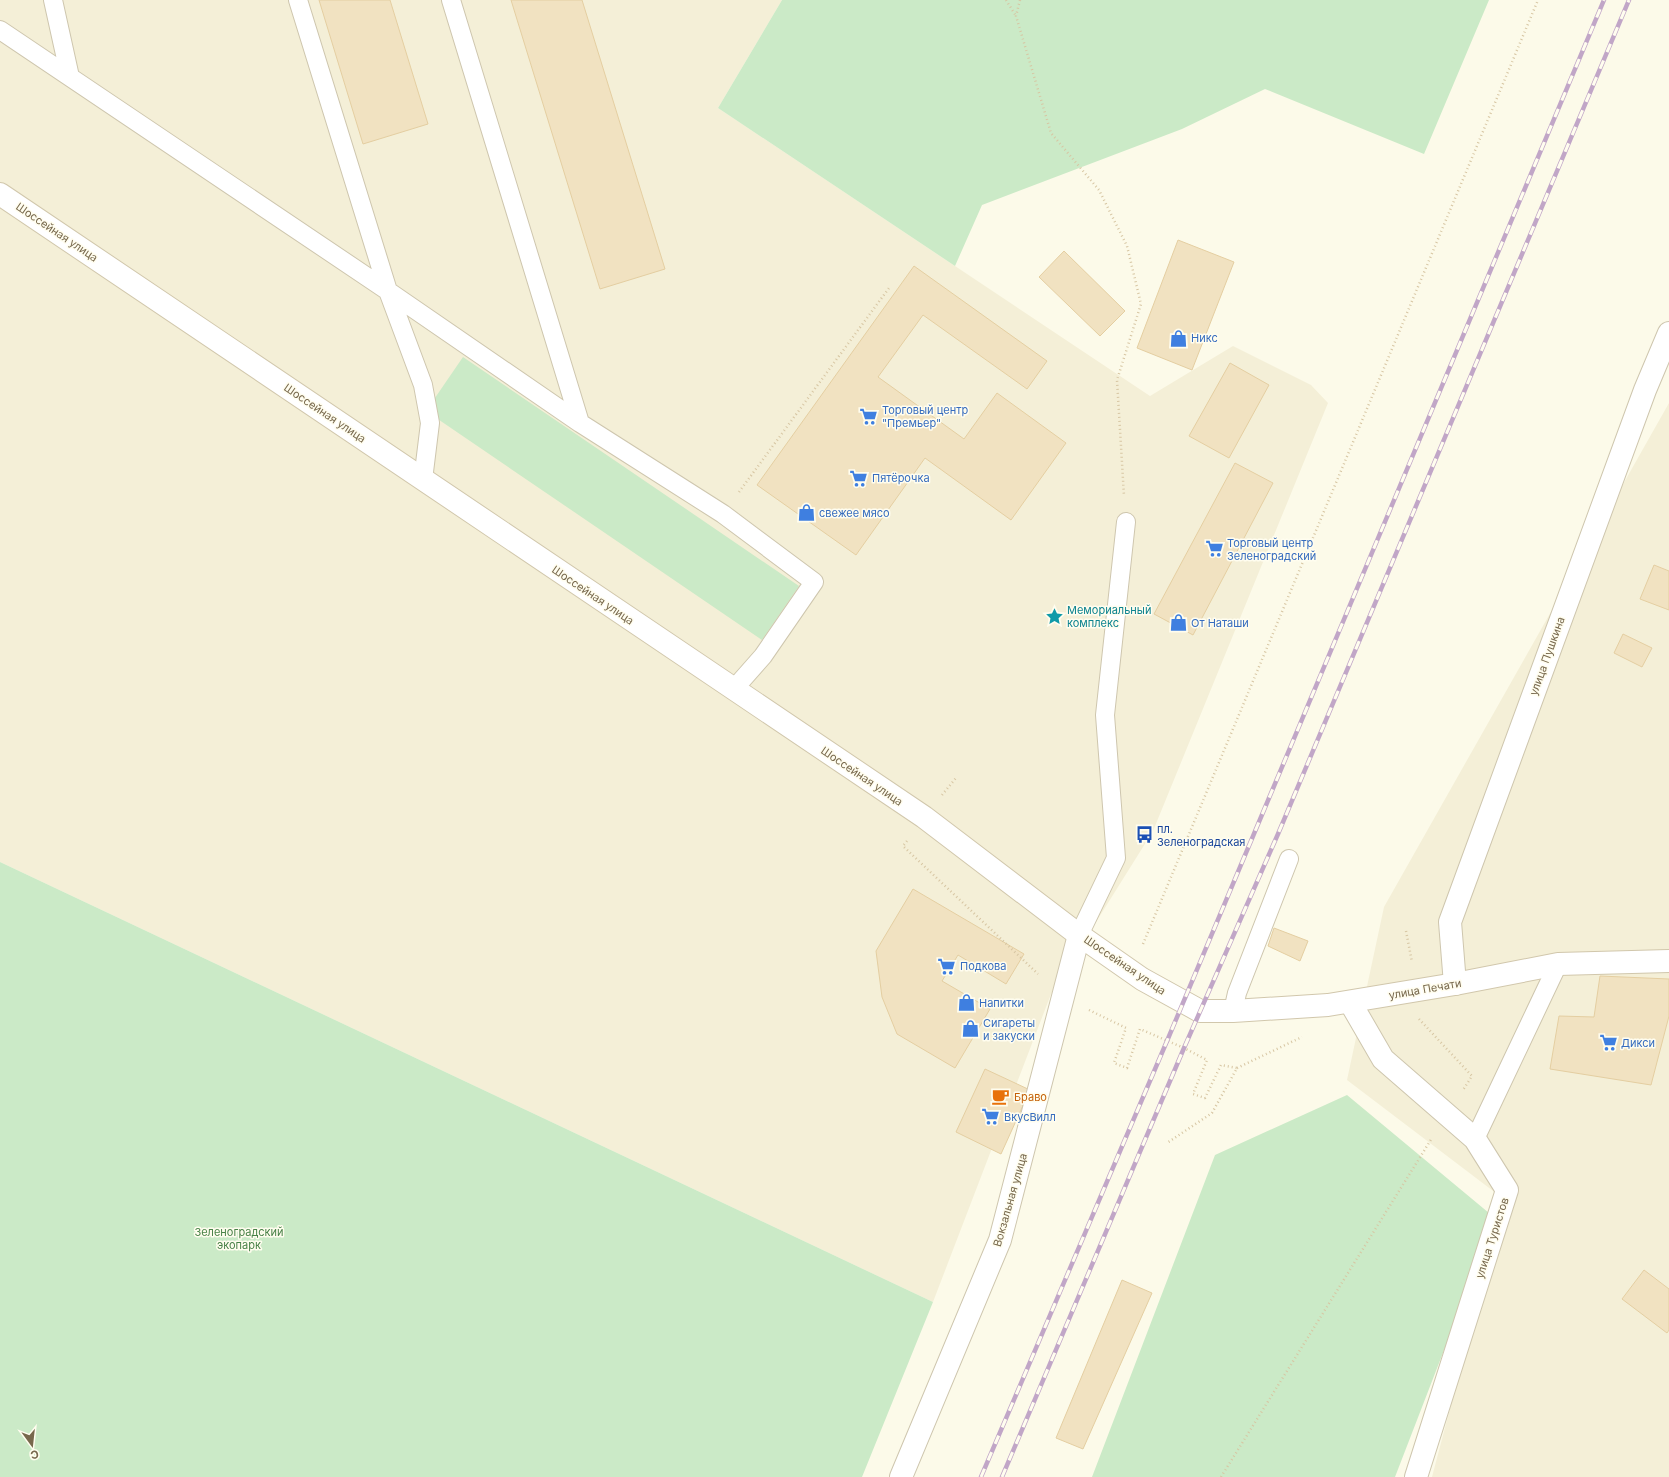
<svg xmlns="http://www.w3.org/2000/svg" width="1669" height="1477" font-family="Inter,sans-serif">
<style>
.residential{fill:#f4efd7}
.green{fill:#cbeac7}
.building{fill:#f1e2c1;stroke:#e4cea1}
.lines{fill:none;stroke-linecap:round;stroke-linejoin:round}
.lane-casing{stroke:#cec6ae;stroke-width:20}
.street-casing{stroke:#cec6ae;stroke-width:24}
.secondary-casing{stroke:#d1c7ac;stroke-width:24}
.path{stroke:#d7c6a3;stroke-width:2.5;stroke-dasharray:1 3;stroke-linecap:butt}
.lane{stroke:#fff;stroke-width:18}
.street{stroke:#fff;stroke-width:22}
.secondary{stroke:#fff;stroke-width:22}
.rail-casing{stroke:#c1a6c7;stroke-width:4.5}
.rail{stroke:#fffdef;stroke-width:3;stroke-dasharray:9;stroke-linecap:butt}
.labels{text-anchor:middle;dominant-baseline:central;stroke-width:3;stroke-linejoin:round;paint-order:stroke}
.street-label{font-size:11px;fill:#77684c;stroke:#fffdef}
.shop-label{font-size:11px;fill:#366cbe;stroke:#fffdef;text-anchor:start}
.culture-label{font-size:11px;fill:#0d838f;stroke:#fffdef;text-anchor:start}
.transit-label{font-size:11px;fill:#164399;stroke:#fffdef;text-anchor:start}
.food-label{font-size:11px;fill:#c56008;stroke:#fffdef;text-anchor:start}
.park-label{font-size:11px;fill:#488247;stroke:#fffdef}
</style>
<rect width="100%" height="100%" fill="#fcfae9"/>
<path class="residential" d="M0,0h782l-64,108 432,288 83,-50 78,39 17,18 -175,428 -102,163 -118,308 -933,-440z
M1669,403v1074h-237l73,-277 -158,-120 37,-173z"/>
<path class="green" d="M782,0h707l-65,154 -159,-65 -83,40 -200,76 -27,61 -237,-158z
M463,357l336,229 -37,54 -336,-229z
M0,862l933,440 -71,175h-862z
M1347,1095l148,123 -100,259h-303l123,-322z"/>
<path class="building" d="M319,0h71l38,124 -65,20z
M511,0h71l83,269 -65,20z
M1178,240l56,22 -42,108 -55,-22z
M1064,251l61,60 -25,25 -61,-59z
M914,266l133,95 -20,28 -104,-74 -45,62 86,62 33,-46 69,50 -55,77 -86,-62 -69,97 -99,-70z
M1230,363l39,22 -40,73 -40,-22z
M1235,463l38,20 -80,152 -39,-21z
M1654,565l15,6v39l-29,-11z
M1623,634l29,14 -10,19 -28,-14z
M913,889l111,65 -18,30 -48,-29 -16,26 48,28 -35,59 -58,-34 -15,-37 -6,-46z
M1274,928l34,13 -8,20 -32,-15z
M1600,976l69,3v37l-18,69 -101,-16 9,-53 35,1z
M985,1069l45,21 -29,64 -45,-22z
M1644,1270l25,19v41l-2,3 -45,-34z
M1122,1280l30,13 -69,156 -27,-11z"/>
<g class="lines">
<defs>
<path id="lane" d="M53,0l17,77
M298,0l90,291 35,94 7,38 -7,57
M451,0l129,423
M0,30l388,261 192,132 143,91 91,68 -51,74 -30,34
M1079,935l37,-77 -11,-143 21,-193
M1233,1011l4,-18 52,-134
M1475,1139l83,-175"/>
<path id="street" d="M1455,984l-5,-62 195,-532 24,-57
M1350,1002l33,57 92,80 32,51 -91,287
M901,1477l99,-237 79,-305"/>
<path id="secondary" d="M0,194l924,623 155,118 63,44 58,32h33l95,-6 127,-21 103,-20 111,-3"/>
</defs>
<use href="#lane" class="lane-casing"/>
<use href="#street" class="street-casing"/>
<use href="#secondary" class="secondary-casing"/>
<path class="path" d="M1006,0l10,16
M1020,0l-4,16 35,117 48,57 28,56 14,58 -24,76 7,116
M739,492l150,-204
M942,795l14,-17
M907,841l-4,5 135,128
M1406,931l6,31
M1143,944l395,-944
M1089,1010l37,18 -12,35 13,5 13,-39 44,19 23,12 -14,34 12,4 16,-33 16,3 -25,45 -45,30
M1419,1019l53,57 -9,14
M1237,1068l65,-31
M1221,1477l211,-339"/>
<use href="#lane" class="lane"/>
<use href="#street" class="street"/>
<use href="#secondary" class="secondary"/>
<defs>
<path id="rail" d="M981,1477l186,-436 437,-1041
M1002,1477l182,-429 94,-214 351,-834"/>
</defs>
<use href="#rail" class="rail-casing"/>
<use href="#rail" class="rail"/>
</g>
<defs>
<symbol id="shop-bare" viewBox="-9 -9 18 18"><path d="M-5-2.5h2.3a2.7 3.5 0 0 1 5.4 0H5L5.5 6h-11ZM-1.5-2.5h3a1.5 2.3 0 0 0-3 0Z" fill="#3f7fe0" stroke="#fffdef" stroke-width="2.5" paint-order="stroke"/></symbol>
<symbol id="supermarket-bare" viewBox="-9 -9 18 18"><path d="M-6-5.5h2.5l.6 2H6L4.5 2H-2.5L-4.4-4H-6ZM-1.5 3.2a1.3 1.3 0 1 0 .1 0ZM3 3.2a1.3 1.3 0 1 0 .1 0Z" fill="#3f7fe0" stroke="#fffdef" stroke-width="2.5" paint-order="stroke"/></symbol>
<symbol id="sight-bare" viewBox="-9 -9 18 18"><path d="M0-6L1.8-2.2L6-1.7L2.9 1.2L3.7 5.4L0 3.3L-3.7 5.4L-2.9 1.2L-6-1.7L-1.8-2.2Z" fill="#0f9aa8" stroke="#fffdef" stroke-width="2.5" paint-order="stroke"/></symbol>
<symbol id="bus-bare" viewBox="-9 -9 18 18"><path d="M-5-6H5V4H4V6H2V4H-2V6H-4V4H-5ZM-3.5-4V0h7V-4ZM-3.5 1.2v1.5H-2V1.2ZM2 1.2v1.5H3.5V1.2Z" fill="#1a4fb4" stroke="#fffdef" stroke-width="2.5" paint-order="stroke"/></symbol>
<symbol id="cafe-bare" viewBox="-9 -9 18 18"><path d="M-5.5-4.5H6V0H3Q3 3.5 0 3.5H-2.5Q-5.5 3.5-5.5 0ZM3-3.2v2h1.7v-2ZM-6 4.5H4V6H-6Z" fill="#e8710a" stroke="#fffdef" stroke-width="2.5" paint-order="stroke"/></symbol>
</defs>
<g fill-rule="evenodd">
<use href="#shop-bare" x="1166" y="326" width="25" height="25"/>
<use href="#supermarket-bare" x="856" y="404" width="25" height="25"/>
<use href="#supermarket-bare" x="846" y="466" width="25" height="25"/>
<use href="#shop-bare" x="794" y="500" width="25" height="25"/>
<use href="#supermarket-bare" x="1202" y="536" width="25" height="25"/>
<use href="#sight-bare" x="1042" y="604" width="25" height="25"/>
<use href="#shop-bare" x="1166" y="610" width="25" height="25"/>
<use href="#bus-bare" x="1132" y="822" width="25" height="25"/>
<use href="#supermarket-bare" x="934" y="954" width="25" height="25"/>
<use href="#shop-bare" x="954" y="990" width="25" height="25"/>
<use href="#shop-bare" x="958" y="1016" width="25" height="25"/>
<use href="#supermarket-bare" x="1596" y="1030" width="25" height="25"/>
<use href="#cafe-bare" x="988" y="1084" width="25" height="25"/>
<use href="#supermarket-bare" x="978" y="1104" width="25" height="25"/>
</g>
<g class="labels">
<g class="street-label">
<text transform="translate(57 232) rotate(34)">Шоссейная улица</text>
<text transform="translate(325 413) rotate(34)">Шоссейная улица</text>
<text transform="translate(593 595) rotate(34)">Шоссейная улица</text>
<text transform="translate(1547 656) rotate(-70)">улица Пушкина</text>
<text transform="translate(862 776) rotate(34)">Шоссейная улица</text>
<text transform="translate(1125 965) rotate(34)">Шоссейная улица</text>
<text transform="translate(1425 989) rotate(-10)">улица Печати</text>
<text transform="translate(1010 1200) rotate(-74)">Вокзальная улица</text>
<text transform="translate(1492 1238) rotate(-72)">улица Туристов</text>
</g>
<g class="shop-label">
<text x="1191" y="338">Никс</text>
<text x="882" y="410">Торговый центр<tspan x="882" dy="13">"Премьер"</tspan></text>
<text x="872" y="478">Пятёрочка</text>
<text x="819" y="513">свежее мясо</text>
<text x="1227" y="543">Торговый центр<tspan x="1227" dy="13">Зеленоградский</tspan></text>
<text x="1191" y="623">От Наташи</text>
<text x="960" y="966">Подкова</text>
<text x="979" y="1003">Напитки</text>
<text x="983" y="1023">Сигареты<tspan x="983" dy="13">и закуски</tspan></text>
<text x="1621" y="1043">Дикси</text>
<text x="1004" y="1117">ВкусВилл</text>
</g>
<g class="culture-label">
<text x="1067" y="610">Мемориальный<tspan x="1067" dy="13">комплекс</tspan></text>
</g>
<g class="transit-label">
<text x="1157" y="829">пл.<tspan x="1157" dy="13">Зеленоградская</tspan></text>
</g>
<g class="food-label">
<text x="1014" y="1097">Браво</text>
</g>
<g class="park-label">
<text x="239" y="1232">Зеленоградский<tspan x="239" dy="13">экопарк</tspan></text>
</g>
</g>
<g transform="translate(32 1445) rotate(165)" stroke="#fffdef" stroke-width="3" paint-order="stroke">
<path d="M0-3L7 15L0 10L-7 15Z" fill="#77684c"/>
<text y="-6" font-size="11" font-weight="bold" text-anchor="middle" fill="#77684c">С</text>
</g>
</svg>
